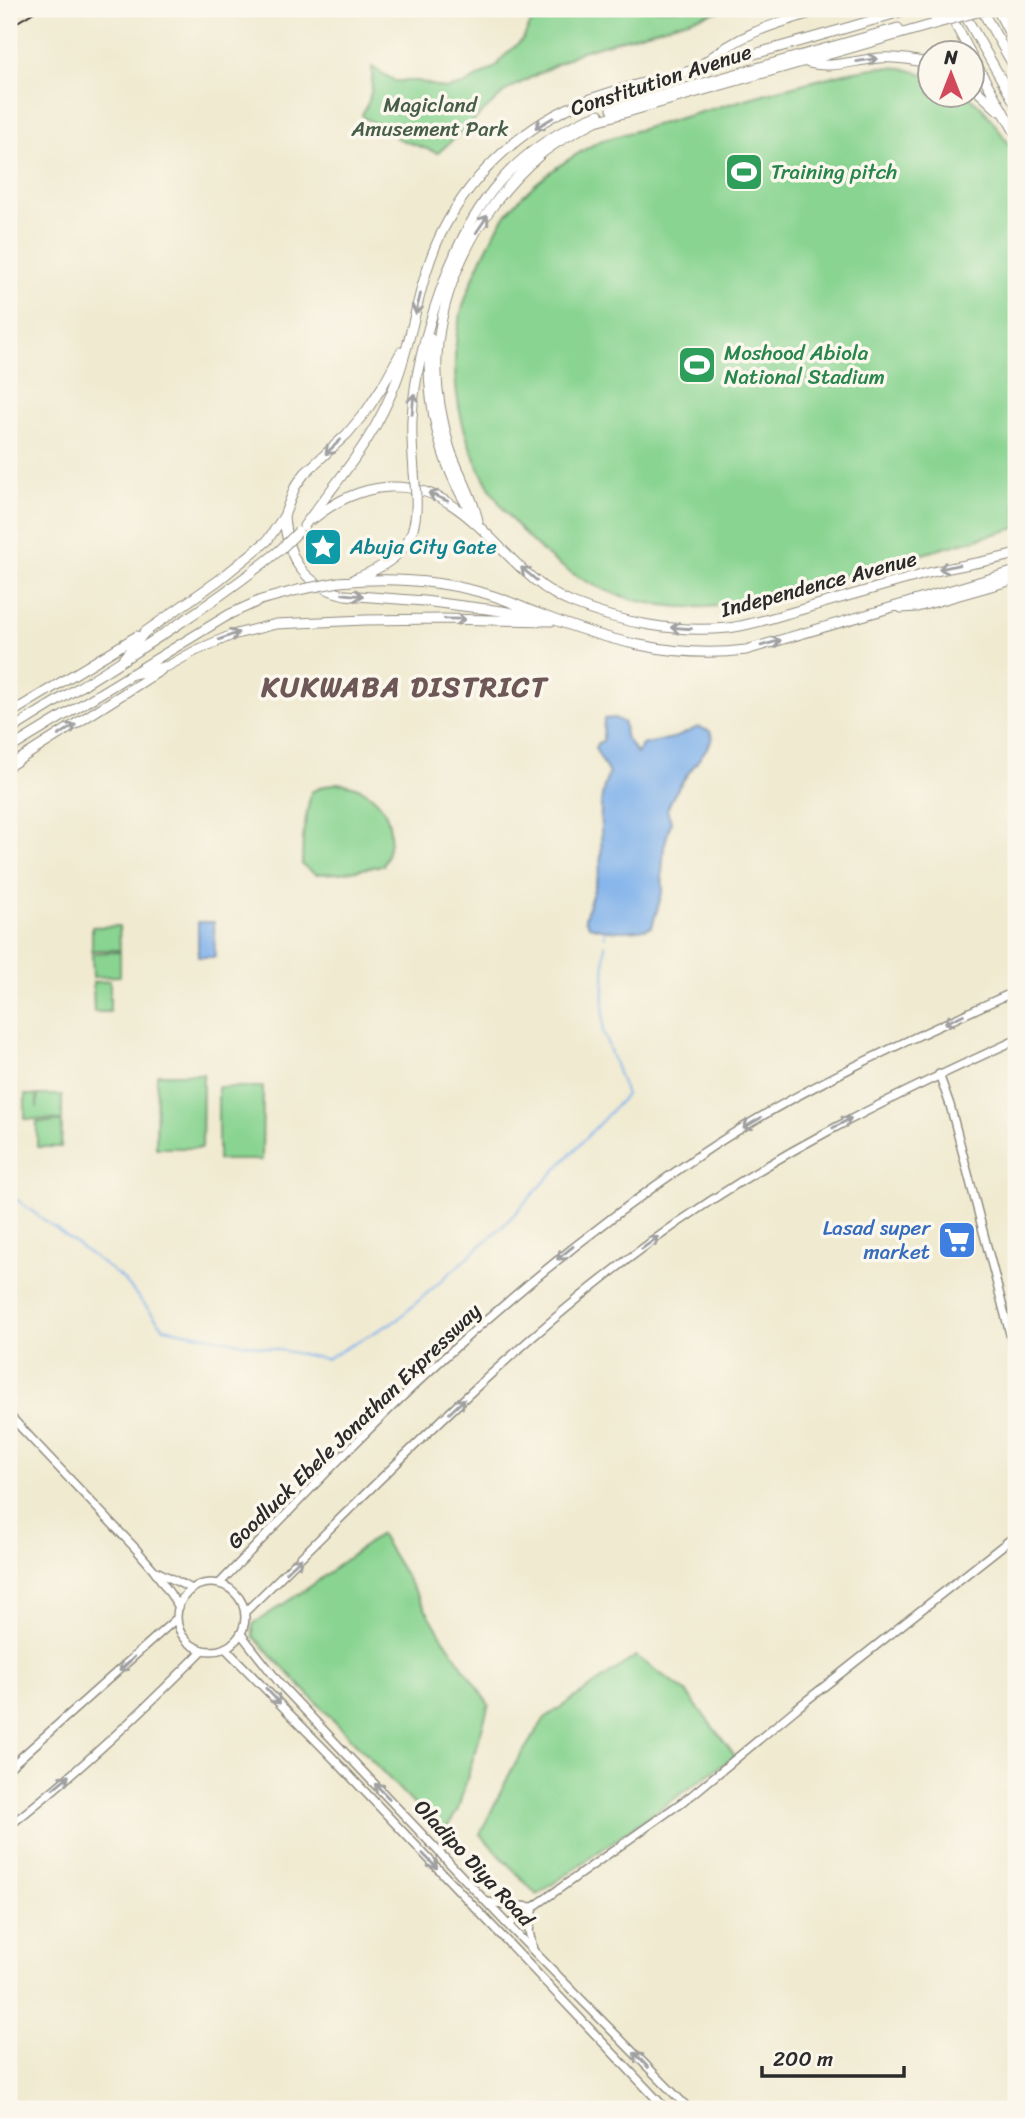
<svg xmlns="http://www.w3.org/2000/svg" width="1025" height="2118" font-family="Sriracha,sans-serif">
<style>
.green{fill:#89d491;stroke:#5a805e;stroke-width:2}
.water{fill:#7fb1eb;stroke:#556e8b;stroke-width:2}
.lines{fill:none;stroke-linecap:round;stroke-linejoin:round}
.stream{stroke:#7fb1eb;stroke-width:2}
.secondary-casing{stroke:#8e8a7e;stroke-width:10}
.primary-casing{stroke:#8e8a7e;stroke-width:10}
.highway-casing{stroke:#8e8a7e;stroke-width:11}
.secondary{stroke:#fff;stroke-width:7}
.primary{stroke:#fff;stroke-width:7}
.highway{stroke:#fff;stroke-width:9}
.tram{stroke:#2b2b2b;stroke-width:2}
.highway-bridge-casing{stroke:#8e8a7e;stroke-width:11;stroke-linecap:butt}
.highway-bridge{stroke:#fff;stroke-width:9}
.oneway{stroke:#a0a0a0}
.labels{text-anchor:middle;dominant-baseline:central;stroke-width:7;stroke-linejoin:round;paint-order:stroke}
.street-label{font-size:21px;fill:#2b2b2b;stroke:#fbf7ec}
.park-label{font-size:21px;fill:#475e4a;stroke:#fbf7ec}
.leisure-label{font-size:21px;fill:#27864d;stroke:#fbf7ec;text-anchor:start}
.culture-label{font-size:21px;fill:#0d838f;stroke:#fbf7ec;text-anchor:start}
.shop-label{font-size:21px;fill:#366cbe;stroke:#fbf7ec;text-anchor:end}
.district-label{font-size:28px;font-weight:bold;letter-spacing:2px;fill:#6e5857;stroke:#fbf7ec}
</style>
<rect width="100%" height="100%" fill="#fbf7ec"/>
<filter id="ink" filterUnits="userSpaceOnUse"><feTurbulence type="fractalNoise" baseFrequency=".0143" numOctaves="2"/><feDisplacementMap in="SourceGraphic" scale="14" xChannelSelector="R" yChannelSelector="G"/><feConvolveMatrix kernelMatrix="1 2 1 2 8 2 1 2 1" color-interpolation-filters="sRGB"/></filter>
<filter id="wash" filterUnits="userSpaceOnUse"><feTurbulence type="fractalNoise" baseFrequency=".00686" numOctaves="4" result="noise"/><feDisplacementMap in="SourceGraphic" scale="28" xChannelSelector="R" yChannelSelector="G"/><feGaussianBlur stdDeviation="1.57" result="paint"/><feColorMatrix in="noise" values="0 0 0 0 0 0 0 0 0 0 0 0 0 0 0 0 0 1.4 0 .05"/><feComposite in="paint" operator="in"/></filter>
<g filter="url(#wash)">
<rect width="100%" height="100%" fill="#f0ead0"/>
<path class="green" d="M538,9h188l-144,42 -75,39 -69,63 -42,-15 -7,-9 -25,-11 -2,-4c10,-14 11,-30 10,-47l23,14h23l28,8 17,-4 34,-19 3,-6 23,-21z
M880,67l22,1 28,8v18c10,0 26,-3 35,1 19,8 40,44 51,61v372c-49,14 -99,27 -148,41 -78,23 -151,52 -233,31 -115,-29 -194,-150 -178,-267 4,-27 14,-51 25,-75 7,-15 14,-29 23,-42 25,-33 60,-56 95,-75l174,-50 75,-19z
M337,783c45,4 65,42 46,82l-42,8 -25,1 -14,-9 1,-31 8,-42 11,-5z
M119,926l1,24h-28v-23z
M120,952v24l-27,1 -1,-24z
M110,981v31h-16l-1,-30z
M157,1074h46l-1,74h-46z
M218,1087h45l-1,73h-44z
M25,1095h12v13l1,-13h24v25l-37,-1z
M37,1122h25l-1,25h-24z
M380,1534l60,99 49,72 -32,107 -15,22 -189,-198v-12l58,-38z
M636,1656l50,36 49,64 -198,139 -57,-61 32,-65 33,-51z"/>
<path class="water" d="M615,718l9,5 1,13 12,18 5,-9 35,-8 21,-10 12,4 3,7c-14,25 -36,45 -46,72l4,11 -7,26 -2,26 1,17 -11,37c-20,6 -44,5 -63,-1l-4,-7c4,-18 12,-35 15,-53 5,-31 -6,-63 9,-92l-14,-26 2,-4 6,-3 1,-22z
M198,922h16l1,35h-17z"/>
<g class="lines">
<path class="stream" d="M605,937v-6
M9,1194l113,84 42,50 162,31 71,-39 108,-96 121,-129 -23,-64 2,-86"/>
</g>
</g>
<g filter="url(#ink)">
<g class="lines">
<defs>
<path id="secondary" d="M939,1074l11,31 66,252
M9,1415l127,134 18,21 25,37
M154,1570l38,19
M241,1634l40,51 227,240 181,184
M225,1648l107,109 334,352
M488,1902l15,3 31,2 -5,24 4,18
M508,1925l184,-130 105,-87 219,-173"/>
<path id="primary" d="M177 1617a34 34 0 1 1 68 0a34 34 0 1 1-68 0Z
M219,1584c71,-73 140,-148 215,-217 83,-77 170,-147 264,-211 99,-67 210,-116 318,-165
M245,1612c131,-127 258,-262 406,-370 114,-84 237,-144 365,-202
M9,1768l168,-150
M9,1826c69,-54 133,-114 194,-176"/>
<path id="highway" d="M947,9l23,43
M981,9l35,61
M997,9l19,37
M962,10l54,95
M972,57l44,77
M806,62c22,7 43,0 65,-3 19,-3 41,0 59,5
M700,66c42,-34 74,-42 124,-57
M972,86l27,25
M612,109l286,-81
M430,338c-5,63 9,127 45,180
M414,472c-1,-17 -3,-35 -2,-53 2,-45 14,-88 29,-130 30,-85 72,-141 158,-175
M284,516c3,41 18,69 61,79l79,6 78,10 30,6
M313,519c23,-18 46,-30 76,-32 83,-4 114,88 183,116 49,20 104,30 156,25 25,-3 49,-12 72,-18 40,-12 79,-23 118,-34 32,-10 66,-13 98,-22
M478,521c-5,-24 -18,-45 -27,-69 -5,-15 -8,-31 -11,-47 -16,-93 31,-191 101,-251 17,-14 36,-23 55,-33l342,-98
M304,526c37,-51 71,-86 93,-147 18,-49 22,-104 47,-151 30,-57 84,-106 144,-128 43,-16 89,-25 133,-37 63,-17 126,-34 188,-54
M354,579c42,-16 65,-35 62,-83
M339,582c50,-5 100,-2 148,12 18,5 34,13 50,19 67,27 136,46 209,37l270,-79
M901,608l16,-1 99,-28
M121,661l24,-29 74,-52 48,-39 17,-25 11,-29 10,-14 42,-39 20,-24 15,-23 19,-35
M129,675l39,-9 27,-15 37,-16 44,-11 89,-4 77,-1 109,2
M9,714l128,-78
M9,731c92,-58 186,-112 271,-181
M9,749l221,-135 31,-14 37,-10
M9,766l152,-96"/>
</defs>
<use href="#secondary" class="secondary-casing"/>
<use href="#primary" class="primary-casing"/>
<use href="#highway" class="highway-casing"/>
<use href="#secondary" class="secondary"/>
<use href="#primary" class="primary"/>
<use href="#highway" class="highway"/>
<path class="tram" d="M9,27l30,-18"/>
<defs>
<path id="highway-bridge" d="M935,18l30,-9
M938,23l50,-14
M414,472l2,24
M280,550l18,-18
M298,590l41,-8"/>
</defs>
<use href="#highway-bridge" class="highway-bridge-casing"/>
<use href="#highway-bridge" class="highway-bridge"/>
</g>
<defs><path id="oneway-shaft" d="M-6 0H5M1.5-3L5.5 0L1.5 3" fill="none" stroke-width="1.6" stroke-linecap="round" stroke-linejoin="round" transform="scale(1.75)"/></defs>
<g class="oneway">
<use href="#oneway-shaft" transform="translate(867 60) rotate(-9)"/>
<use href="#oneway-shaft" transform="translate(544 123) rotate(149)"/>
<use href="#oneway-shaft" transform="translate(482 224) rotate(-56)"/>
<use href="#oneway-shaft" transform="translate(418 304) rotate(104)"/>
<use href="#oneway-shaft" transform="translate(413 404) rotate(-85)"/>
<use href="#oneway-shaft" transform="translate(333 447) rotate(137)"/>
<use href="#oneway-shaft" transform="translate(438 497) rotate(-157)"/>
<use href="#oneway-shaft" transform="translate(949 567) rotate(167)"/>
<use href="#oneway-shaft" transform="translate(529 574) rotate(-140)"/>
<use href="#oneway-shaft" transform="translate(353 595) rotate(6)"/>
<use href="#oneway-shaft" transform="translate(455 619) rotate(1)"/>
<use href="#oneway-shaft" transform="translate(681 628) rotate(-176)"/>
<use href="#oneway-shaft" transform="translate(229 636) rotate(-20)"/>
<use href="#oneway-shaft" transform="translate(771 643) rotate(-16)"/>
<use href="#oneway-shaft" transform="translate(67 730) rotate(-32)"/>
<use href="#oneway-shaft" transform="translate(954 1019) rotate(155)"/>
<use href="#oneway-shaft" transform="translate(752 1123) rotate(149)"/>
<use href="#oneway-shaft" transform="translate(842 1123) rotate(-28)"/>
<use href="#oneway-shaft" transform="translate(650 1243) rotate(-36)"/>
<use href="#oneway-shaft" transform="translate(565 1253) rotate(141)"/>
<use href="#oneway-shaft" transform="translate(457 1406) rotate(-43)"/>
<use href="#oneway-shaft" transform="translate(294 1565) rotate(-44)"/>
<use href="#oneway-shaft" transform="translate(127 1664) rotate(137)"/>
<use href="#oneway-shaft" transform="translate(273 1696) rotate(47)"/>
<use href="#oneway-shaft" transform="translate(61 1782) rotate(-40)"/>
<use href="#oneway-shaft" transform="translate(382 1791) rotate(-134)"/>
<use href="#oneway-shaft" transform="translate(430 1861) rotate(46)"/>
<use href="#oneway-shaft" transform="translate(641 2060) rotate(-134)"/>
</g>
</g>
<defs>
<symbol id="stadium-square" viewBox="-11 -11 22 22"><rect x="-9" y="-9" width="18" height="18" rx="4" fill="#2e9e5b" stroke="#fbf7ec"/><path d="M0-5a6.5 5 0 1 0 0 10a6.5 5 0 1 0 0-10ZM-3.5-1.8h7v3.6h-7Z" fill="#fff"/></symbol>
<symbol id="sight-square" viewBox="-11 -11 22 22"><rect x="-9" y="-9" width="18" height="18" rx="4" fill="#0f9aa8" stroke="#fbf7ec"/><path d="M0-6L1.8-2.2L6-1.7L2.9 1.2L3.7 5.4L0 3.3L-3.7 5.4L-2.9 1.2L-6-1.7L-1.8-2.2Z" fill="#fff"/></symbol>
<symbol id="supermarket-square" viewBox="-11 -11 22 22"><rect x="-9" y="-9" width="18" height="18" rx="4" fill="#3f7fe0" stroke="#fbf7ec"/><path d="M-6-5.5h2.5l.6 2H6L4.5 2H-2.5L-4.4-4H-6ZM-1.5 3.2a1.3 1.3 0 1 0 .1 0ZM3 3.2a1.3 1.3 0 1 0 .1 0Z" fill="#fff"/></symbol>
</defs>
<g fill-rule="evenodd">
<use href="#stadium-square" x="722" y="150" width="44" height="44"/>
<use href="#stadium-square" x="675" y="343" width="44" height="44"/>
<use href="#sight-square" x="301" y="525" width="44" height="44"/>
<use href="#supermarket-square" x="935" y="1218" width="44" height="44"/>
</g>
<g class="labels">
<g class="street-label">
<text transform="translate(661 80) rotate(-18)">Constitution Avenue</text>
<text transform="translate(819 584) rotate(-15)">Independence Avenue</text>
<text transform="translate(354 1426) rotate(-44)">Goodluck Ebele Jonathan Expressway</text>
<text transform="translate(474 1863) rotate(47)">Oladipo Diya Road</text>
</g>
<g class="park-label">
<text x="430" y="105">Magicland<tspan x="430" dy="24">Amusement Park</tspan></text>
</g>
<g class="leisure-label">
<text x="771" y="172">Training pitch</text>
<text x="724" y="353">Moshood Abiola<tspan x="724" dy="24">National Stadium</tspan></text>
</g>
<g class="culture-label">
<text x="350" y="547">Abuja City Gate</text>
</g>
<g class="shop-label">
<text x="930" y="1228">Lasad super<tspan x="930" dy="24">market</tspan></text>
</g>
<g class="district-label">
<text x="405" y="686">KUKWABA DISTRICT</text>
</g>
</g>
<rect width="1025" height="2118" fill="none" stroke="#fbf7ec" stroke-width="35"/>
<g transform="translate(951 74)"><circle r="33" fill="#fbf7ec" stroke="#a8a59f" stroke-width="2"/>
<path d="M0-5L12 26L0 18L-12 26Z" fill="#d1495b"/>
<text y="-10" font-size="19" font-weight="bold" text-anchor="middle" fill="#2b2b2b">N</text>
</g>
<path d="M762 2066v10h142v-10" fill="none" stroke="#2b2b2b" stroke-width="3.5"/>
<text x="773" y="2066" font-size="21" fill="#2b2b2b" stroke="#fbf7ec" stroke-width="5" paint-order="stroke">200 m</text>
</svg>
